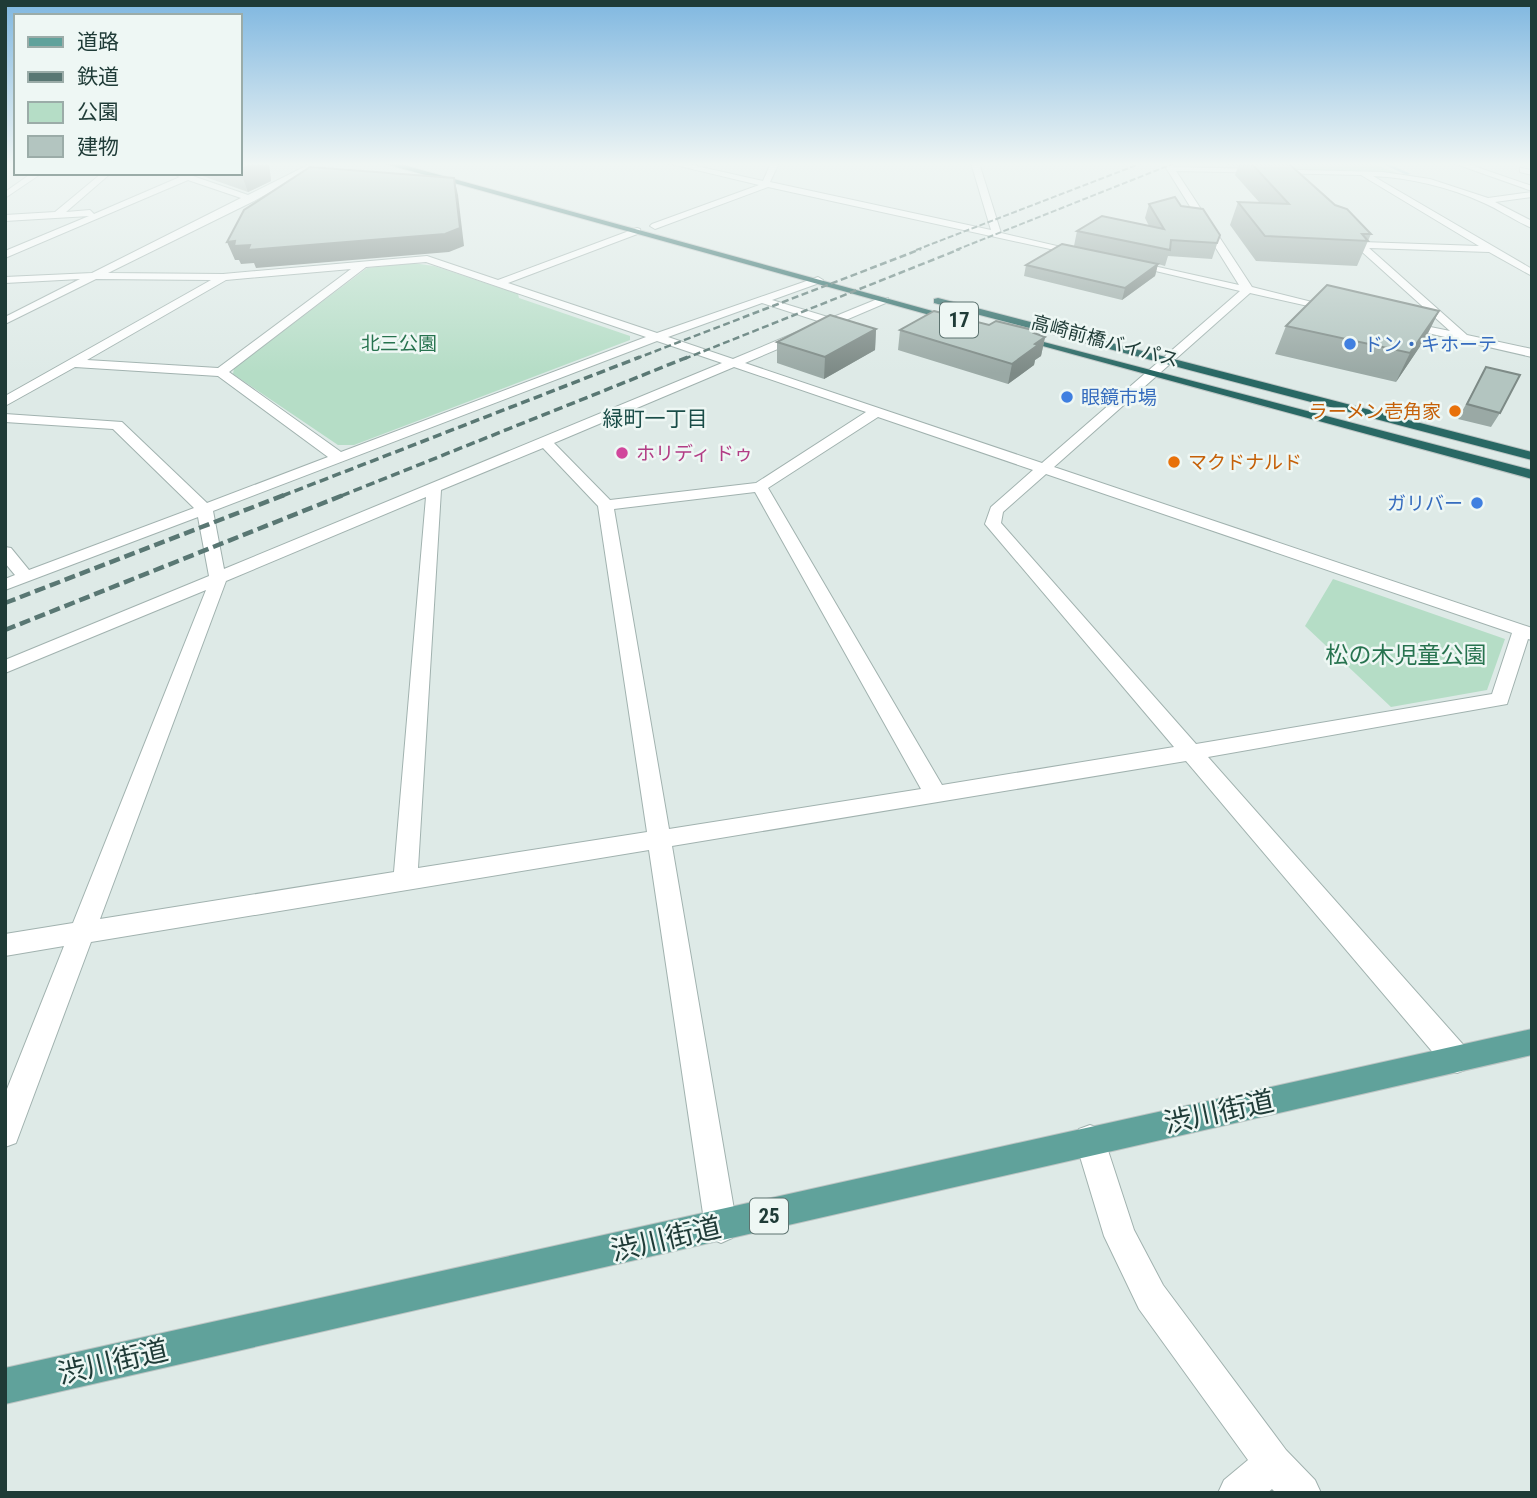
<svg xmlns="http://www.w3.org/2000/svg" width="1537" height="1498" font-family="'Roboto Condensed','Noto Sans JP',sans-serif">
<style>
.green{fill:#b5ddc6}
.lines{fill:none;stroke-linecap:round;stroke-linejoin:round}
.stream{fill:#82bbd3;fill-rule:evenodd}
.minor-casing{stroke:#a1b2af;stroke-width:2}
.major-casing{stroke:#bcc4c3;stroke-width:2}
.highway-casing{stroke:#bcc4c3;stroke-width:2}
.minor{fill:#fff;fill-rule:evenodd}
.major{fill:#60a29b;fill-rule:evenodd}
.highway{fill:#296864;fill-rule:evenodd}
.rail-far3{stroke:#597773;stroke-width:2;stroke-dasharray:6 2.5;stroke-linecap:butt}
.rail-far2{stroke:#597773;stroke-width:2.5;stroke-dasharray:7 3.5;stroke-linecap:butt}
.rail-far1{stroke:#597773;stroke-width:3.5;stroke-dasharray:9 4.5;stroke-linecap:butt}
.rail{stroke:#597773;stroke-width:4.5;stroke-dasharray:11 5;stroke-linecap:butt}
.wall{fill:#9aa9a5}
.shaded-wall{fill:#7d8a86}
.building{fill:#b3c5c0;stroke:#7d8a86;stroke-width:2}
.shop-dot{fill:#3f7fe0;stroke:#eef7f4;stroke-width:2.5}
.food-dot{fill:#e8710a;stroke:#eef7f4;stroke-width:2.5}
.hotel-dot{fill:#d1479c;stroke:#eef7f4;stroke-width:2.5}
.labels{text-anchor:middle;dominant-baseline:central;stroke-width:5;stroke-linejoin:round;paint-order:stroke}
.far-street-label{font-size:19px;fill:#1f3b37;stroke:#eef7f4}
.far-park-label{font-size:19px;fill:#27734f;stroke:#eef7f4}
.far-shop-label{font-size:19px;fill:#366cbe;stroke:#eef7f4;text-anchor:start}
.far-food-label{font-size:19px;fill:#c56008;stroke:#eef7f4;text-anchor:end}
.far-hotel-label{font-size:19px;fill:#b23c85;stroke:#eef7f4;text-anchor:start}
.shield{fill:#eef7f4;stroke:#5d7370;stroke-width:2}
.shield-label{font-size:21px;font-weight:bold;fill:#1f3b37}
.far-neighbourhood-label{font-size:21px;fill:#1a4d48;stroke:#eef7f4}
.park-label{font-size:23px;fill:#27734f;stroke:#eef7f4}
.near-street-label{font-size:28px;fill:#1f3b37;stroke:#eef7f4}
</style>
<rect width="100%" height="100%" fill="#deeae7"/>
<path class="green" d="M1276,163h95l26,10 -113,-3z
M413,263l21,3 84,28 1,4 111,38v4l-276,105h-16l-105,-71 1,-6 133,-100z
M1333,579l172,60 -18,51 -96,17 -86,-81z"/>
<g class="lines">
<path class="stream" d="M1386,163l23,10 1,1 -3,1 -27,-12z"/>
<defs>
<path id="minor" d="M312,163h10l-68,38 -146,72 115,1 204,-18 71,24 139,-52 3,1v4l-132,50 149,50 161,-56 5,3 -1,2 -50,18 59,18 49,-20h8v4l-143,61 297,100 198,-172 -114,-27 5,-3 108,24 -76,-122h8l2,4 210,5 47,7 58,19 44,-6v5l-37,5 37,19v7c-17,-7 -32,-18 -48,-25 -35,-16 -73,-25 -111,-27l159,93v7l-43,-24 -120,-4 98,87 65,14v8l-135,-31 -2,-2 6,-3 49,10 -110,-99v-4h6l16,14 117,4 -118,-71 -185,-4 76,116 88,22 -5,3 -85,-19 -196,174 478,161v12l-4,-1 -21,65 -299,53 259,292 4,10 -4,10 -10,4 -10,-4 -261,-308 -514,85 65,381 -5,11 -11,5 -11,-5 -5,-11 -56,-377 -558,92 -75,201 -11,4v-53l59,-148 -59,10v-22l68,-11 133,-333 -201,83v-13l204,-84 -11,-59 -193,73v-11l10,-4 -10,-12v-16l6,1 18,22 165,-62 -81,-79 -108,-7v-8l117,8 85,81 121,-46 -110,-81 -143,-9 -70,39v-10l206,-116 -115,-1 -91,45v-7l75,-38 -75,4v-6l87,-4 149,-75 -53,-18 -183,78v-7l84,-35 -84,5v-6l50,-3 47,-39h9l-45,39 24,-2 4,4 86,-37 -8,-4h12l64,22zM426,262l220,75 -305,115 -112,-80 137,-105zM351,269l-133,99 -131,-8 139,-80zM762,303l59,19 -88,37 -65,-22zM657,341l65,22 -498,206 -11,-58zM734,367l132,45 -110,71 -146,17 -56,-57zM878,417l155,53 -42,37 -6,17 189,223 -232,38 -174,-297zM543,448l55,58 49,326 -229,36 23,-378zM1046,474l466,159 -20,61 -296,50 -195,-221 2,-11zM755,492l166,297 -252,40 -55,-320zM426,497l-32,375 -294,47 126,-338z
M667,163h16l80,18 8,-18h8l-9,19 221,48 -20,-67h8l22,70 86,20 -5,3 -314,-69 -113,42 -5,-3 2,-2 107,-39z
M1453,163h12l67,23v5z
M1520,168l12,2v5l-12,-3z
M32,173h10l-37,25v-6z
M1090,1125l11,4 33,101 29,55 123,165 29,30 6,13h-45l-4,-4 -5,4h-49l6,-13 24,-20 -109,-151 -35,-73 -29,-96 4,-11z"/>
<path id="major" d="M1532,1029v26l-1527,349v-36z"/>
<path id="highway" d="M382,163h14l569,157 -10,2z
M938,298l594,154v8l-598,-157v-4z
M1013,334l519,136v9l-519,-141z"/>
</defs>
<use href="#minor" class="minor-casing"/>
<use href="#major" class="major-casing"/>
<use href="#highway" class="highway-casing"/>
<use href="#minor" class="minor"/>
<use href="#major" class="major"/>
<use href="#highway" class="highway"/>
<path class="rail-far3" d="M916,250l226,-87
M956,250l219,-87"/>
<path class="rail-far2" d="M635,359l286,-110
M684,359l276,-110"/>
<path class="rail-far1" d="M282,496l358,-139
M341,496l347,-139"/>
<path class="rail" d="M5,603l282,-109
M5,630l341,-136"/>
</g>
<path class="wall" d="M240,163h29l2,18 -23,11 -54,-19h46z
M1224,163h64l47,42 36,29 -14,32 -101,-5 -26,-36 8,-23h21l-24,-27 3,-9 -12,-1z
M1149,204l32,2 39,29 -8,24 -44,-3 -3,10 -7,-2 -3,12 -33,24 -98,-24 2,-11 48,-19 3,-15 72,-5 -4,-8z
M1439,311l-14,28 -29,43 -121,-28 11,-28z
M989,325l48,6 -1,3 9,3 -4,19 -6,4 -1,5 -26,19 -110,-34 2,-20z
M876,329l-1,21 -51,29 -47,-16v-21z
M1486,367l14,46 -9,14 -33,-8z"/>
<path class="shaded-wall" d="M255,163h14l2,18 -23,11 -8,-22z
M454,178l4,17 6,51 -15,6 -193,16 -2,-5 -13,1 -2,-4h-4l-8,-18z
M1158,264l-3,12 -33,24 3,-12z
M1439,311l-14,28 -29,43 14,-29z
M876,329l-1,21 -51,29 1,-22z
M1037,331l-4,17 2,-4 10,-7 -4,19 -6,4 -1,5 -26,19 4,-20 22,-31z"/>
<path class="building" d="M240,163h15l-15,7z
M1251,163h37l47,42 12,4 24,25h-9l6,7 -103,-5 -27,-34 51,2z
M310,167l144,11 6,50 -15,6 -197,16 2,-5 -16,1 1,-5 -8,1 17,-32z
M1175,197l6,9 22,3 17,26 -3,8 -46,-3 -1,10 -93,-19 25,-15 62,13 -15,-25z
M1062,244l96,20 -33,24 -99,-23z
M1327,285l112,26 -29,42 -124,-27z
M934,311l55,14 7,-4 41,10 -3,2 11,4 -10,7 3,1 -26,19 -112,-34z
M830,315l46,14 -51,28 -48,-15z
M1486,367l34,8 -20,38 -33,-9z"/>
<linearGradient id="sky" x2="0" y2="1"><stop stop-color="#7fb7e0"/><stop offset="0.44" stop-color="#f0f6f4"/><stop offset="1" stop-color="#f0f6f4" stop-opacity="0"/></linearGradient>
<rect width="1537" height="373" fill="url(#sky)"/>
<g class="shop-dot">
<circle cx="1350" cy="344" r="7"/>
<circle cx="1067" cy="397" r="7"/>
<circle cx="1477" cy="503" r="7"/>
</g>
<g class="food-dot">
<circle cx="1455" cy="411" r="7"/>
<circle cx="1174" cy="462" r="7"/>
</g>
<circle class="hotel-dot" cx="622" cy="453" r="7"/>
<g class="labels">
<g class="far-street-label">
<text transform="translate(1105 341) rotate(15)">高崎前橋バイパス</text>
</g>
<g class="far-park-label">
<text x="399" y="343">北三公園</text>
</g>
<g class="far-shop-label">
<text x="1364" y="344">ドン・キホーテ</text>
<text x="1081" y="397">眼鏡市場</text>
<text x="1463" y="503" text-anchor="end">ガリバー</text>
</g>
<g class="far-food-label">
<text x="1441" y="411">ラーメン壱角家</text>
<text x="1188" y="462" text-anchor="start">マクドナルド</text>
</g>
<g class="far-hotel-label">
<text x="636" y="453">ホリディ ドゥ</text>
</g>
<g class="shield">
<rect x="940" y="302.5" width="38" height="35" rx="5"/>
<rect x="750" y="1198.5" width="38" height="35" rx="5"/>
</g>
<g class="shield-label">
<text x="959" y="320">17</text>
<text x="769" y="1216">25</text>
</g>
<g class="far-neighbourhood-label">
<text x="655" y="419">緑町一丁目</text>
</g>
<g class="park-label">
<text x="1406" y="655">松の木児童公園</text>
</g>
<g class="near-street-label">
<text transform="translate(1219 1112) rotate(-12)">渋川街道</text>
<text transform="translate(666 1239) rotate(-13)">渋川街道</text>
<text transform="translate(113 1362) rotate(-13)">渋川街道</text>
</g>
</g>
<rect width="1537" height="1498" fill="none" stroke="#1f3b37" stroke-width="14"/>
<rect x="14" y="14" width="228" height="161" fill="#eef7f4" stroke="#9baca8" stroke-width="2"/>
<rect x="28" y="37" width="35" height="10" fill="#60a29b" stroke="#9baca8" stroke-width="2"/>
<text x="77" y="49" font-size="21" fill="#1f3b37">道路</text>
<rect x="28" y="72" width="35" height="10" fill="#597773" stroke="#9baca8" stroke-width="2"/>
<text x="77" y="84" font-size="21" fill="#1f3b37">鉄道</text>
<rect x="28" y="102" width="35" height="21" fill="#b5ddc6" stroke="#9baca8" stroke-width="2"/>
<text x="77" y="119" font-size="21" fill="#1f3b37">公園</text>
<rect x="28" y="136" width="35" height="21" fill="#b3c5c0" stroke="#9baca8" stroke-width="2"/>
<text x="77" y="154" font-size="21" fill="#1f3b37">建物</text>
</svg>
